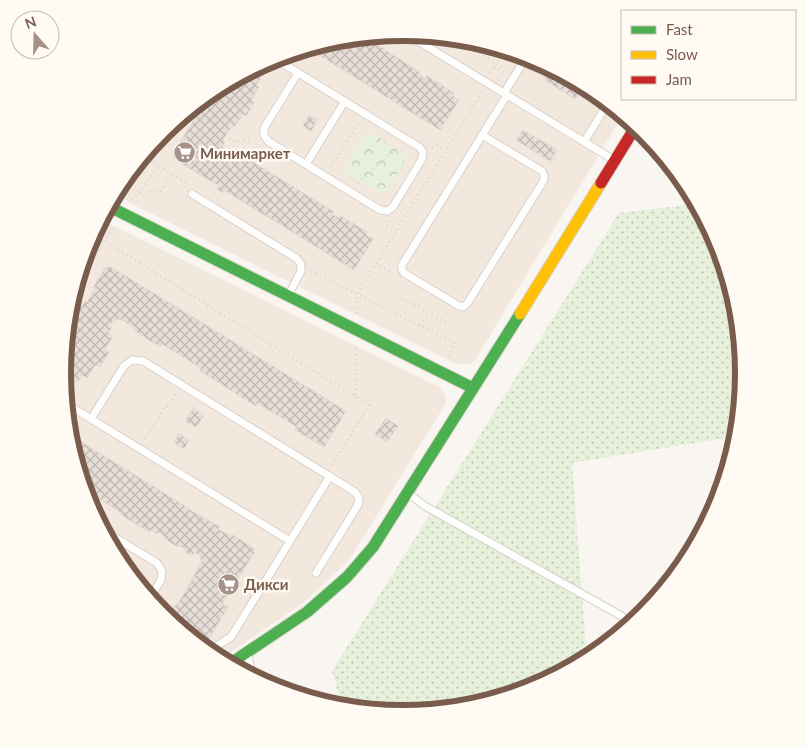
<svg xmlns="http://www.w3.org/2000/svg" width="806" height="747" font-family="Lato,sans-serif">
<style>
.residential{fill:#f2e8de}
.grass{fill:url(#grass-dots)}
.park{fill:url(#park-crowns)}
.building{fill:url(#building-cross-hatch);stroke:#e2d8d2}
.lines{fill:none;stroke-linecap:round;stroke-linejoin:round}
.lane-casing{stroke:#d7d1cb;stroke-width:9}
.fast-casing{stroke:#d9d2cb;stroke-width:13}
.slow-casing{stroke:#d9d2cb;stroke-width:13}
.jam-casing{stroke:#d9d2cb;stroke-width:13}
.path{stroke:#dcd5d0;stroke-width:3;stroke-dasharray:1 4;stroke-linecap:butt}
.lane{stroke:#fefefd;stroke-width:7}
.fast{stroke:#4caf50;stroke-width:11}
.slow{stroke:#ffc107;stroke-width:11}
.jam{stroke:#c62828;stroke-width:11}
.labels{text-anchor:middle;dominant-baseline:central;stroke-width:5;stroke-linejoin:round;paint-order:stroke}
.poi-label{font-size:15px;font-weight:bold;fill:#7a5c4d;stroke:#fffaf3;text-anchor:start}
.rim{fill:none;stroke:#7a5c4d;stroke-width:6}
</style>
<defs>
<pattern id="grass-dots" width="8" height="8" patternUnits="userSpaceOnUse" patternTransform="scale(1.25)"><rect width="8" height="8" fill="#e7f0db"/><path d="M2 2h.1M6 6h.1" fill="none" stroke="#c0c6b4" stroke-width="1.8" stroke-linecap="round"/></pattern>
<pattern id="park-crowns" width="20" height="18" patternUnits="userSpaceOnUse" patternTransform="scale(1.25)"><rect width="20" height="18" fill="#e7f0db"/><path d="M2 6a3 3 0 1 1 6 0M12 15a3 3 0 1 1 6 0" fill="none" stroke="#c0c6b4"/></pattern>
<pattern id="building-cross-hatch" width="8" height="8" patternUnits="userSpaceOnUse" patternTransform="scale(1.25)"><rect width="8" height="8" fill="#e6ded7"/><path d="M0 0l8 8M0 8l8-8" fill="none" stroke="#bfb7b1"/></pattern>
</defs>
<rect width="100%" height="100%" fill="#f9f5f0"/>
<path class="residential" d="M403,33l67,6 64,20 59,31 30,25 -149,247 -8,2h-8l-8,-3 -322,-159 -5,-5 -2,-7v-7l4,-6 37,-45 52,-42 59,-32 64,-19z
M106,223l6,2 327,162 4,4 3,6v6l-96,156 -48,45 -83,56 -6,-3 -51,-43 -43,-51 -31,-59 -19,-64 -7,-67 7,-66 19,-64 10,-19z"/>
<path class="grass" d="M697,204l21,39 19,64 7,67 -6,62 -166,27 15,197 -54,29 -64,19 -66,6 -60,-5 -11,-38 287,-458z"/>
<path class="park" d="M369,134h4l30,19 3,3 -1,4 -19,32 -3,2 -4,-1 -31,-19 -3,-3 1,-4 20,-31z"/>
<path class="building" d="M363,36l57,36 -2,2 7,5 2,-3 27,17 -2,2 7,5 -19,30 -129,-80 -2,3 -6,-4 34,-10z
M552,68l38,21 -4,7 -6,-4 -5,7 -30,-19z
M249,71l12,7 -5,7 3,2 -8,13 3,3 -8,13 -3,-2 -9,13 -2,-1 -9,13 1,4 -2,4 14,9 2,-3 96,59 -2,2 7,4 2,-2 26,16 -1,3 7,4 -19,31 -130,-80 -1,3 -6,-4 2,-3 -45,-27 -1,-3v-2l33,-54 -3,-1 11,-9z
M309,115l8,5 -6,11 -8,-5z
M523,130l34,20 -7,11 -34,-21z
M107,267h4l235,144 -22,36 -29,-17 2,-3 -40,-24 -1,3 -56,-35 1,-3 -39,-24 -2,3 -27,-17 1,-3 -14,-8 -5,1 -1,-1 -4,6 2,2 -4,6 5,3 -8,13 4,3 -9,15 -5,-2 -8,13 -5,-3 -4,7 -16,-10 4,-39 2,-4v-1l17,-27 2,1 8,-13 -2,-1 12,-20z
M193,408l11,7 -8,12 -11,-6z
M386,418l12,8 -11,16 -12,-8z
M179,434l10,6 -5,9 -10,-6z
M75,438l110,68h-1l4,3 32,18 -2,2 14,8 1,-2 19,12 2,2v4l-32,51 6,3 -21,35 -40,-24 10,-15 1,1 24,-42 -2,-5 1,-1 -7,-4 -2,4 -7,-4 2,-2 -8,-5 -1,2 -14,-8 1,-2 -7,-5 -1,2 -7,-4 -1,2 -28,-17 1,-2 -39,-24 -13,-43z"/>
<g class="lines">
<defs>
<path id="lane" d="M405,33l209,127
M425,45l6,-10
M274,58l145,89 4,5 -1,7 -29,48 -6,4 -7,-1 -112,-69 -4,-6v-7l34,-55
M504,93l23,-37
M482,135l60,36 2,4v5l-77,124 -4,3 -4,-1 -55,-33 -2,-4v-4l105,-170
M584,142l24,-39
M306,164l39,-63
M192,194l104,64 5,6v7l-13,25
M65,403l225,138
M91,419l33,-53 8,-6 11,1 212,131 4,6 -1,7 -42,68
M409,494l16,12 209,117
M101,529l56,34 5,8 -1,9 -12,19
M207,652l24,-15 99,-161
M248,655l5,23"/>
<path id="fast" d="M108,206l365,182
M228,665l79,-53 40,-35 26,-30 147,-233"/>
<path id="slow" d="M520,314l81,-131"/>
<path id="jam" d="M601,183l35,-57"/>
</defs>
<use href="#lane" class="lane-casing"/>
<use href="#fast" class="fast-casing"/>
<use href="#slow" class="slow-casing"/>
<use href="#jam" class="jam-casing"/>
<path class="path" d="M454,38l42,25
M494,67l10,6
M490,73l15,-23
M593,90l-4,7 8,5
M186,112l9,5
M225,136l10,6 18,-4
M432,148l5,-2 8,5
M142,156l45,27 1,2
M152,162l28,-44
M551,164l6,-9
M331,167l28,-45
M359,184l3,-5 32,-29 2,-4
M140,192l20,-1 11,-17
M132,200l15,-17 11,-17
M387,221v5l9,5
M93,233l11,8 265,164 -37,60
M376,263l15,9
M311,271l144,72 -6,14
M77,278l24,-31 12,-20
M401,298l48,26
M357,313v-19l125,-202
M422,326l6,-13
M355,395l1,-46
M68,436l9,-14
M145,439l21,-33 2,1 9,-14
M122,566l5,-9"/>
<use href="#lane" class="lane"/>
<use href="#fast" class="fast"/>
<use href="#slow" class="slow"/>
<use href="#jam" class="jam"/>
</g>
<defs>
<symbol id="supermarket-disc" viewBox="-11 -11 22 22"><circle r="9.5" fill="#a69286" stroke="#fffaf3"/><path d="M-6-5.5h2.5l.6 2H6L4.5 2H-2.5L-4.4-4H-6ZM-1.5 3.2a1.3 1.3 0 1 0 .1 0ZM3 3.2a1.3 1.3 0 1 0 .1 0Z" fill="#fff"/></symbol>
</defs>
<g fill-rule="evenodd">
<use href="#supermarket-disc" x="172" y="140" width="25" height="25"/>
<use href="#supermarket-disc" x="216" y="572" width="25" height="25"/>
</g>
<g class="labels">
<g class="poi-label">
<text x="200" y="153">Минимаркет</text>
<text x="244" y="584">Дикси</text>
</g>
</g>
<path d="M0 0H806V747H0ZM71 373a332 332 0 1 1 664 0a332 332 0 1 1-664 0Z" fill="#fffaf3" fill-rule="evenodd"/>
<path class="rim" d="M71 373a332 332 0 1 1 664 0a332 332 0 1 1-664 0Z"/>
<rect x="621" y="10" width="175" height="90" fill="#fffaf3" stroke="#cabbb1"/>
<rect x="631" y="26" width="25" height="8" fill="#4caf50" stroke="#cabbb1"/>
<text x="666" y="35" font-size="15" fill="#7a5c4d">Fast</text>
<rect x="631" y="51" width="25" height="8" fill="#ffc107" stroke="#cabbb1"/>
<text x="666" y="60" font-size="15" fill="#7a5c4d">Slow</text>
<rect x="631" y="76" width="25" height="8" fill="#c62828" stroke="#cabbb1"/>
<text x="666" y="85" font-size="15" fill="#7a5c4d">Jam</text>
<g transform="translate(35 35) rotate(340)"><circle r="24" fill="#fffaf3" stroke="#cabbb1"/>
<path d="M0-4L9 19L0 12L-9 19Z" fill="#a69286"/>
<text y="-8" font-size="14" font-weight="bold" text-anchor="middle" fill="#7a5c4d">N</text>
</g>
</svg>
